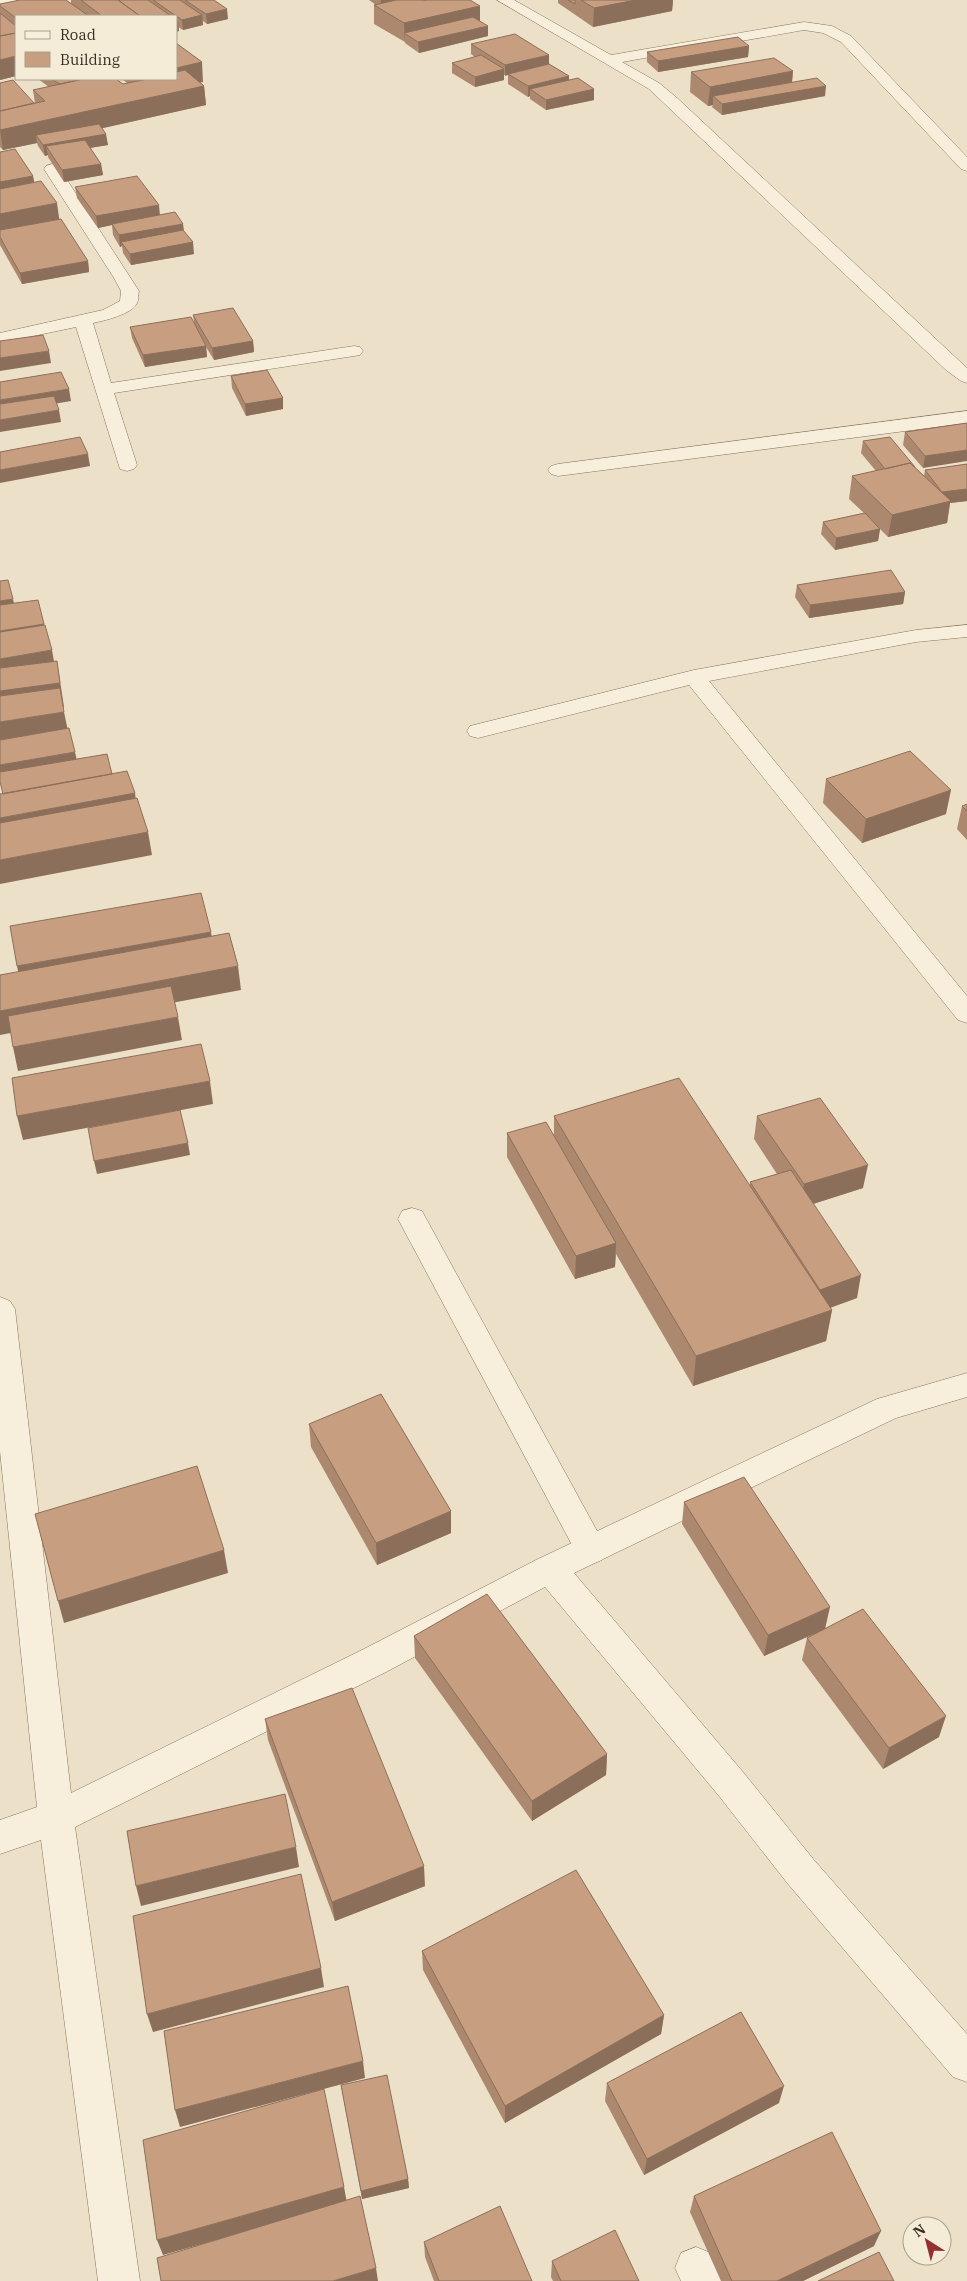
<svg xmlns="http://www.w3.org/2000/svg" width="967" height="2281" font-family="'IBM Plex Serif',serif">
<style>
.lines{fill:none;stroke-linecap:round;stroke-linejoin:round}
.service-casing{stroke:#87745e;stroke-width:1}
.minor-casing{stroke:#87745e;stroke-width:1}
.secondary-casing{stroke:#695541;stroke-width:1}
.service{fill:#f7efdb;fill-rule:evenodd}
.minor{fill:#f7efdb;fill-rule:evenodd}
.secondary{fill:#f7efdb;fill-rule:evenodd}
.wall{fill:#ac886e}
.shaded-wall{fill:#8c6f5a}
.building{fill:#c89e80;stroke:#8c6f5a}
</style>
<rect width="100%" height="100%" fill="#ece1c8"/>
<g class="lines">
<defs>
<path id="service" d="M412,1208l10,3 180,329 5,10 -5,10 -11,4 -11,-4 -182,-341 4,-8z"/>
<path id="minor" d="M497,0h17l97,55 193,-33 28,4 19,10 116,121v14l-6,-2 -120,-127 -18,-9 -19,-3 -182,32 37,21 17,14 291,271v15l-6,-2 -15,-11 -297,-281z
M52,164l6,2 2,3 79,122c-1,4 0,9 -2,12 -4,11 -34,18 -44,20l18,60 243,-37 6,1 3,4 -3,4 -6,1 -240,37 23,72 -3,4 -7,2 -7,-2 -44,-142 -76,16v-10l103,-23 17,-9 1,-10 -7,-13 -70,-109 2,-3z
M967,411v12l-409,53 -7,-2 -3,-4 3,-4 7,-2z
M967,625v12l-51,5 -207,39 258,315v27l-9,-3 -269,-335 -211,53 -8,-2 -3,-5 3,-5 224,-56 222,-40z
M0,1297l10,4 5,8 56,484 291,-143 176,-91 339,-160 90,-26v24l-71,21 -322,155 169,199 71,88 153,174v48l-14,-5 -165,-193 -69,-88 -174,-209 -159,85 -311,155 65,454h-42l-57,-441 -41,14v-34l37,-13 -37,-356z
M696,2247l15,6 12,28h-42l-6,-13 6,-15z"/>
<path id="secondary" d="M0,0h17l-2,3 -15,3z"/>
</defs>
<use href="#service" class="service-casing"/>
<use href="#minor" class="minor-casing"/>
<use href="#secondary" class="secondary-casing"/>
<use href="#service" class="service"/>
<use href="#minor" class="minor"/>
<use href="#secondary" class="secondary"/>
</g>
<path class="wall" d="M71,0h143l14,19 -21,5 -4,-3v4l-20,5 -5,-3 1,4 -3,1v-16h-160v60l-16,4v-76l71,-1z
M369,0h53l1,1 57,5v15l8,15 -69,17 -14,-10v-1l-31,-18v-19h2z
M558,0h115l-1,11 -79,16 -35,-24z
M471,44l78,20 20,12v4l25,20 -48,10 -16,-11v-3l-2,1 -20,-13v-9h-4v5l-29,7 -23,-14v-10l23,-6 -4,-3z
M749,46l-1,11 -90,15 -11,-10v-10z
M793,71l-1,12 33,13 -103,19 -10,-8 1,-2 -5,1 -18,-14 1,-20z
M38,79h78l7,5 4,-1 -5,-4h54l27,3h-3l4,4 2,19 -104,23 6,17 -18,3 11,16 2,11 -39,7 -16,-25v-2l-3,1 -7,-10 -1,-3 -34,7 -3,-3v-64l35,20 -2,-13 16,-3z
M0,152l33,24 1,7 54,78 1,11 -67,12 -22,-39z
M75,187l85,28 23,9 1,7 10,23 -63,11 -8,-12 -1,-7 -2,1 -7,-12 -1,-10 -14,3 -21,-30z
M193,315l60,26 1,11 -40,8 -8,-13 1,10 -62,10 -13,-29 -2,-11 64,-5z
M231,376l52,22v11l-37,7 -14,-28z
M967,423l-44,45 -20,-23 2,-13z
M863,441l52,26 9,9 1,-6 42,-6v37l-17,2 -3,20 -59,14 -8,-8 -2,12 -43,9 -14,-16 2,-12 41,-9 -15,-14 3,-23 24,-5 -15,-18z
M797,585l108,7 -2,12 -94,14 -14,-21z
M826,779l120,35 -84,29 -39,-40z
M967,804v36l-10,-11 5,-23z
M554,1116l196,70v-4l27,-8 -23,-35 3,-23 106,72 -50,16 44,94 -27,10 2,2 -6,31 -133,45 -77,-132 -1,13 -40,12 -68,-122v-24l47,1z
M309,1424l142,109 -74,32 -66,-118z
M684,1502l142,126 113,109 -56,32 -81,-109 5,-22 9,-5 -52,23 -82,-132z
M414,1636l193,118 -1,21 -74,46 -117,-163z
M265,1719l160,167 -90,35 -67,-181z
M422,1951l242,64 -3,19 -156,89 -82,-153z
M607,2083l172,20 -135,72 -39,-74z
M341,2085l67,94 1,9 -47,11z
M694,2196l180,50 -71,35h-82l-31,-69z
M424,2242l108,39h-98l-9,-24z
M552,2261l87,20h-86l-2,-4z"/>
<path class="shaded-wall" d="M381,0h36l-36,8z
M597,0h76l-1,11 -79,16 1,-19z
M480,6v19l-76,8 1,9 -1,-19z
M227,9l1,10 -21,5 -1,-10z
M202,15l1,10 -20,5 -1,-10z
M176,21h2l1,10 -3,1z
M488,26v10l-69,17 -1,-11z
M749,46l-1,11 -90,15v-11z
M549,55v10l-41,9v1l-3,1v-11z
M16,56v20l-16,4v-20z
M202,62l1,20 -30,6 3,-9v-11z
M504,69v11l-29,7v-10z
M793,71l-2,20 -78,5v9l-5,1 2,-19z
M569,76v11l-39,2v7l-2,1v-11z
M204,86l2,19 -165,37 -5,-7 1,8 -34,7 -3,-20z
M826,86l-1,10 -103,19v-11z
M594,89v11l-48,10v-10z
M106,134l2,11 -56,9 -6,-8 2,9 -3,1 -2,-11z
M101,164l2,11 -39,7 -2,-12z
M33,176l2,11 -35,6v-11z
M57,203l3,21 -60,11v-21z
M159,205l1,11 -48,8v1l-14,3 -2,-12z
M183,224l1,11 -63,7 1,4 -2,1 -1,-12z
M193,242l1,12 -63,11 -1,-11z
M88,261l1,11 -67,12 -2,-11z
M253,341l1,11 -40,8 -2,-12z
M206,346l1,11 -62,10 -2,-12z
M49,351l2,12 -51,8v-13z
M69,389l2,12 -71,12v-13z
M283,398v11l-37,7 -1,-12z
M59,410l2,12 -61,10v-12z
M967,450v11l-44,7 2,-12z
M88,454l2,12 -90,17v-13z
M967,489v12l-17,2 -3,20 -59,14 4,-22 50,-23z
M880,529l-2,12 -43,9 1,-12z
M905,592l-2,12 -94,14 1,-13z
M13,599l3,13 -16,2v-13z
M44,624l2,13 -46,7v-13z
M52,650l4,23 -56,10v-24z
M57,661l7,46 -64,8v-24z
M64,712l5,24 -69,10v-24z
M75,752l3,13 -78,13v-13z
M951,790l-5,24 -84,29 4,-24z
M135,793l3,24 -138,26v-25z
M148,832l4,23 -152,29v-24z
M211,932l3,23 -192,35 -5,-24z
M238,966l3,24 -241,45v-24z
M178,1017l4,23 -164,31 -5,-24z
M210,1081l3,23 -190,36 -6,-24z
M188,1143l2,12 -93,19 -3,-13z
M868,1165l-5,23 -63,20 4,-24z
M616,1243l-1,24 -40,12 1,-23z
M861,1275l-4,23 -42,15 5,-23z
M832,1310l-6,31 -133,45 3,-30z
M451,1511v22l-74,32 -1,-22z
M224,1550l4,23 -164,50 -6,-22z
M830,1607l-5,22 -61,27 4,-21z
M946,1716l-7,21 -56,32 6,-21z
M607,1754l-1,21 -74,46v-20z
M296,1847l3,20 -158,39 -5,-20z
M424,1866l1,20 -90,35 -3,-19z
M321,1968l3,19 -171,45 -6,-18z
M664,2015l-3,19 -156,89v-17z
M363,2061l2,17 -185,49 -5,-17z
M784,2086l-5,17 -135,72 3,-16z
M408,2179l1,9 -47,11 -1,-8z
M344,2187l3,16 -184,52 -6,-15z
M881,2231l-7,15 -71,35h-26z
M376,2268l2,13h-45z"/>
<path class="building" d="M20,0h46l23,16h-73v2l-16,-12v-2z
M81,0h37l22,16h-38z
M118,0h30l23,16h-31z
M153,0h27l22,15 -20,5z
M185,0h29l13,9 -21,5z
M396,0h26l1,1 4,-1h43l10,6 -76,17 -30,-18z
M568,0h7v4z
M581,0h55l-42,8z
M0,13l16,13v7l-16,3z
M473,17l15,9 -70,16 -14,-9z
M16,33v23l-16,4v-24z
M515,34l34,21 -44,10 -34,-21z
M738,37l11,9 -91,15 -11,-9z
M176,43l26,19 -26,6z
M481,55l23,14 -29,8 -23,-14z
M774,58l19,13 -83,16 -19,-15z
M549,64l20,12 -41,10 -20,-12z
M185,70l19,16 -204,44v-19l45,-10 -12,-11 50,-11h33l7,5 24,-5h29v-7z
M578,78l16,11 -48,11 -16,-11z
M817,78l9,8 -104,18 -9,-8z
M51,79h32l-23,5z
M135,79h12l-9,2z
M13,80l21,23 -34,8v-28z
M99,124l7,10 -63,11 -7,-10z
M85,140l16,24 -39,6 -16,-24z
M15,149l18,27 -33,6v-30z
M137,176l22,29 -63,11 -21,-29z
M41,181l16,22 -57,11v-25z
M175,212l8,12 -64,11 -7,-11z
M61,219l27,42 -68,12 -20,-36v-7z
M183,230l10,12 -63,12 -9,-12z
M233,308l20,33 -41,7 -19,-33z
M191,317l15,29 -63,9 -13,-28z
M43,335l6,16 -49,7v-17z
M267,370l16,28 -38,6 -14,-28z
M61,372l8,17 -69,11v-18z
M54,396l5,14 -59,10v-16z
M967,423v27l-42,6 -20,-24z
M80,437l8,17 -88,16v-18z
M890,437l25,30 -5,-4 -25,6 -22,-28z
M910,463l41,38 -59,14 -40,-39z
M967,464v25l-25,3 -17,-22z
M865,513l15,16 -44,9 -13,-16z
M891,570l14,22 -95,13 -13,-20z
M8,580l5,19 -13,2v-20z
M38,600l6,24 -44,7v-26z
M45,625l7,25 -52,9v-27z
M57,661l3,22 -60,8v-23z
M60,688l4,24 -64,10v-26z
M69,728l6,24 -75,13v-25z
M910,751l41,39 -85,29 -40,-40z
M107,754l5,20 -109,20 -3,-12v-10z
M127,771l8,22 -135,25v-24z
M137,798l11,34 -148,28v-37z
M967,804v7l-5,-5z
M201,893l10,39 -194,34 -7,-40z
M229,933l9,33 -238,45v-36z
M171,986l7,31 -165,30 -5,-31z
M201,1044l9,37 -193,35 -5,-38z
M679,1078l153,232 -136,46 -142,-240z
M820,1098l48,67 -64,19 -47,-68z
M180,1110l8,33 -94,18 -6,-33z
M546,1122l70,121 -40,13 -69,-123z
M791,1170l70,105 -41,15 -70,-108z
M381,1394l70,117 -75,32 -67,-119z
M197,1466l27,84 -166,51 -23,-87z
M744,1477l86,130 -62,28 -84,-133z
M487,1594l120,160 -75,47 -118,-165z
M863,1609l83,107 -57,32 -82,-110z
M352,1688l72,178 -92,36 -67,-183z
M285,1794l11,53 -160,39 -9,-55z
M576,1870l88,145 -159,91 -83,-155z
M301,1874l20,94 -174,46 -14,-98z
M348,1986l15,75 -188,49 -11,-79z
M741,2012l43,74 -137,73 -40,-76z
M387,2075l21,104 -47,12 -20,-106z
M324,2089l20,98 -187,53 -14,-100z
M832,2132l49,99 -104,50h-45l-38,-85z
M360,2196l16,72 -43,13h-172l-4,-23z
M500,2206l32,75h-93l-15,-39z
M615,2230l24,51h-78l-9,-20z
M879,2252l15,29h-76z"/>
<rect x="15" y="15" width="162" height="65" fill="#f4ecd7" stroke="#a99f8e"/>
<rect x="25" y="31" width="25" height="8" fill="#f7efdb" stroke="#a99f8e"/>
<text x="60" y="40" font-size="15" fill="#392c21">Road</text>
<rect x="25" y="52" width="25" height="15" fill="#c89e80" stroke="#a99f8e"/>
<text x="60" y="65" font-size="15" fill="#392c21">Building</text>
<g transform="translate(927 2241) rotate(324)"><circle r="24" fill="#f4ecd7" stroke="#a99f8e"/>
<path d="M0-4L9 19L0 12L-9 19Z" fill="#933132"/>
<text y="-8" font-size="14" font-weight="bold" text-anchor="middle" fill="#392c21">N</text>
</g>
</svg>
